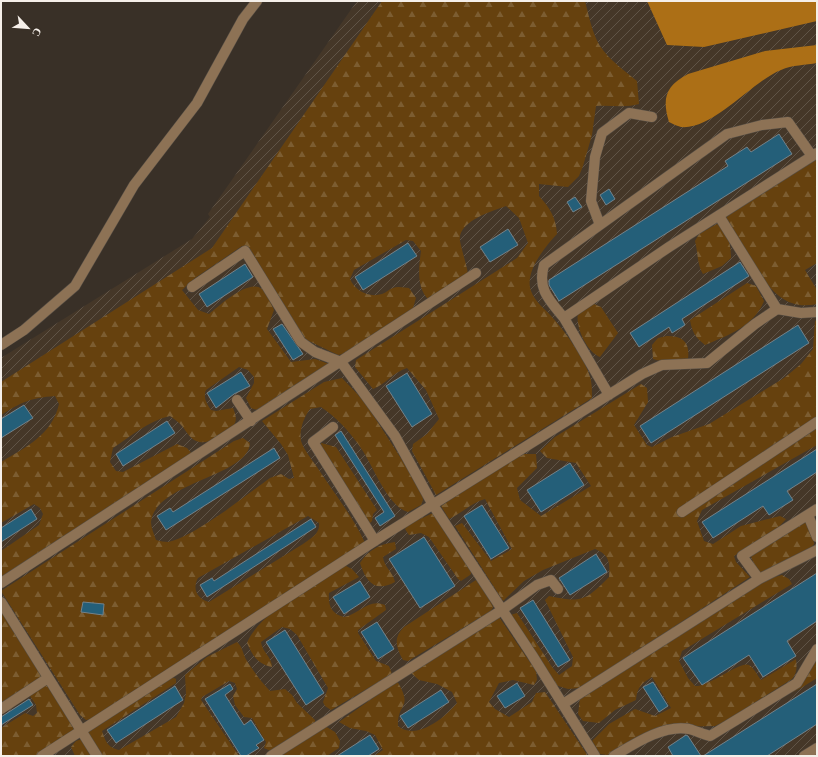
<svg xmlns="http://www.w3.org/2000/svg" width="818" height="757" font-family="'Crimson Pro',serif">
<style>
.industrial{fill:url(#industrial-furrows)}
.forest{fill:url(#forest-firs);fill-rule:evenodd}
.water{fill:#ac6f16}
.building{fill:#245f79;stroke:#73828a}
.lines{fill:none;stroke-linecap:round;stroke-linejoin:round}
.minor-casing{stroke:#574f46;stroke-width:11}
.minor{stroke:#8d7255;stroke-width:10}
</style>
<defs>
<pattern id="industrial-furrows" width="10" height="10" patternUnits="userSpaceOnUse"><rect width="10" height="10" fill="#453728"/><path d="M-1 1l2-2M0 10L10 0M9 11l2-2" fill="none" stroke="#605447"/></pattern>
<pattern id="forest-firs" width="22" height="20" patternUnits="userSpaceOnUse"><rect width="22" height="20" fill="#66410e"/><path d="M5 1l3.5 6h-7zM16 11l3.5 6h-7z" fill="#7c5d31"/></pattern>
</defs>
<rect width="100%" height="100%" fill="#393027"/>
<path class="industrial" d="M357,1h460v755h-816v-398l191,-119 18,-22 -2,-3z"/>
<path class="forest" d="M382,1h203c4,15 7,32 15,45 9,14 25,25 37,35l2,23c-13,4 -28,1 -43,2l-4,29 -9,31 -4,10 -11,11 -29,-3v12c11,12 17,22 18,38 -12,13 -33,38 -26,57 4,11 14,18 21,26 11,12 33,42 37,57 3,7 3,16 3,24l-156,97 -24,-44 1,-7 14,-10 12,-15 -13,-29 -19,-22c-14,4 -22,17 -34,21l-18,-22 1,-7 161,-102 11,-15 -9,-25 -13,-12c-13,5 -49,15 -46,35 2,11 6,21 8,33l-40,25c-12,-12 -9,-33 -7,-48l-8,-10 -7,-1 -52,30 -4,9c5,12 19,19 32,15 4,-1 7,-5 11,-6 5,-2 12,0 16,0l7,10 -3,10 -65,45 -10,2 -33,-16 -52,-85 -11,-8 -47,32 -13,12 16,20 11,4c10,-8 40,-36 53,-25 6,5 9,14 12,21l-7,19 24,33 24,-3 17,6 -72,46 -9,-3 -5,-10 8,-15v-6l-6,-7 -9,-3 -33,23c-3,7 0,13 5,20l5,1 17,-3c2,5 4,10 2,15 -4,9 -25,21 -35,19 -9,-1 -13,-10 -18,-16 -3,-4 -8,-7 -12,-10 -22,5 -39,20 -57,32l-3,14 6,9 7,1 54,-28 10,4 6,7 -192,125v-29l38,-26 4,-11 -3,-6 -6,-4 -33,19v-61c25,-15 51,-27 58,-58l-4,-8c-25,2 -33,6 -54,19v-33l211,-134z
M817,158v105l-12,7 12,20v14c-35,7 -49,-18 -66,-44 -9,-14 -18,-27 -25,-43z
M717,224c12,6 14,23 14,34l-9,8 -19,8c-6,-9 -5,-22 -8,-33l4,-7z
M747,283l9,3 8,15c-10,25 -35,34 -59,44 -10,-8 -13,-13 -15,-25z
M594,304l7,3 17,26 -18,24c-13,-5 -25,-30 -22,-44z
M817,320v125l-115,65 -5,11 7,20 9,3 28,-18 39,-10 6,3 -8,9 -44,28 2,6 14,15 -170,111 -12,1 -13,-4 -45,-70 7,-2 35,54 7,8 13,-9 1,-9 -28,-57 4,-4c33,7 36,5 60,-19 1,-14 1,-22 -14,-28l-52,21 -19,11 -21,20 -48,-75 7,-3 29,38 21,-12 -27,-50c-14,4 -23,14 -36,20l-8,-13 60,-40 23,-12h12l1,14 -20,20 3,12 21,16 50,-30 -15,-23 -29,-5 -7,-7 15,-14 86,-53 6,4 1,14 -14,23 13,20 5,2 20,-10 37,-13 75,-46 17,-14 12,-15 2,-28z
M667,336c17,0 23,7 21,23 -9,5 -25,3 -35,0l-1,-14 6,-7z
M342,378l22,23 58,90 1,9 -2,5 -13,7c-22,-6 -36,-51 -50,-68 -10,-14 -22,-27 -37,-37l-11,2c-6,8 -11,21 -9,32 3,9 11,19 16,26 16,25 36,49 48,76l-273,176 -6,1 -6,-5 -79,-124 233,-150 9,-3 7,5c-2,34 -95,39 -99,79 0,6 3,12 5,18 4,1 9,2 12,2 28,-6 78,-47 102,-64l11,-4 8,5 5,-1 -6,-23 -7,-11 -19,-23 62,-39zM308,516l11,7c1,11 -8,15 -16,21l-94,58c-12,-3 -17,-13 -11,-24z
M321,443l15,4 41,63 -4,4 -1,7 -2,2 -4,-1 -46,-73z
M433,513l39,59 -2,3 -9,6 -3,-2 -29,-42 -8,-4 -12,2 -4,-6 4,-5z
M806,519l7,17 1,8 -5,7 -47,23 -5,-2 -7,-18z
M395,542l1,7 -13,8c1,10 10,15 12,25 -20,11 -29,0 -35,-19 8,-13 20,-19 35,-21z
M344,565l8,4 7,8 -30,16c-1,12 2,21 15,24 16,-3 24,-19 41,-12l1,5 -28,20v3l18,28 13,5 3,8 -61,36 -6,-4 -2,-4 5,-14 -31,-53 -7,-6 -8,-2 -21,15c1,10 11,15 11,25 -15,-3 -19,-11 -25,-24 12,-31 69,-59 97,-78z
M782,575l7,4 3,5 -110,67 -3,10 9,17 7,8c14,1 46,-26 54,-21 5,3 8,10 12,15l35,-21c1,8 1,14 -4,20l-66,42 -11,5 -42,1 -66,28 -7,-1 -8,-13 17,-17 26,-15 20,7 16,-8 -19,-31c-10,6 -15,10 -16,23l-21,10 -16,13 -16,-2 -5,-7 2,-16 187,-119z
M476,580l15,21 2,6 -2,4 -83,50 -5,-1c-7,-13 -10,-22 1,-33z
M1,608l42,68 -42,27z
M499,617l37,54 1,9 -3,5 -21,-5 -14,3 -10,19 6,7 14,8 23,-15 4,-9 9,-1 43,64h-214l9,-6 -8,-15 -9,-4 -16,-3 -11,-6 58,-41c17,28 0,21 1,45 18,15 47,-8 59,-23l-5,-11 -15,-8 -18,-4 -8,-7z
M237,642c6,5 6,13 10,19 7,11 14,21 23,30l15,-2 7,6 5,8 18,17v4l-42,28 -9,-4 2,-6 -14,-24 -8,-1 -9,-12 -2,-9 4,-7 -2,-6 -6,-2 -27,16 -1,3 38,56h-138l-14,-23 85,-56 4,2v4l-74,48c4,11 5,16 17,19l57,-33 8,-14 2,-9 -1,-19 22,-18z
M817,659v19l-16,10 -10,5 18,-20z
M46,682l31,46 -42,28h-34v-28l24,-15 8,3 4,-3 -1,-8 -6,-9z
M325,726l10,6 5,9 -1,7 -12,8h-49z
M82,739l11,17h-18l-4,-9 5,-6z"/>
<path class="water" d="M647,1h170v20l-113,26 -37,-2z
M817,45v18c-11,2 -25,2 -36,7 -30,12 -67,60 -100,57 -4,-1 -8,-3 -12,-5 -7,-23 -4,-36 19,-48l77,-23z"/>
<path class="building" d="M779,134l13,20 -233,147 -10,-16v-5l179,-114 -3,-5 22,-14 4,5z
M609,189l6,10 -9,6 -6,-10z
M575,197l7,10 -9,5 -6,-10z
M508,229l10,16 -28,17 -10,-15z
M408,243l9,13 -54,34 -8,-13z
M740,262l9,14 -67,43 3,6 -13,8 -3,-6 -30,20 -9,-14z
M245,264l8,13 -46,30 -8,-13z
M282,324l21,30 -10,6 -20,-31z
M798,325l11,18 -158,100 -11,-17z
M241,372l9,14 -16,8 -18,14 -9,-15z
M407,373l25,41 -20,13 -26,-41z
M24,405l9,13 -32,20v-19z
M167,421l8,12 -52,33 -7,-12z
M341,431l54,85 -15,10 -5,-8 9,-6 -49,-77z
M274,448l6,10 -114,72 -9,-14 13,-8 3,4z
M817,449v23l-30,19 6,9 -24,15 -6,-9 -50,32 -11,-16z
M570,463l14,22 -43,27 -14,-22z
M482,505l27,43 -18,11 -27,-43z
M31,509l6,10 -36,23v-14z
M311,519l5,8 -109,70 -7,-12 12,-7 2,3z
M424,537l31,49 -35,22 -31,-49z
M596,554l11,18 -37,23 -11,-17z
M817,573v48l-30,20 9,15 -33,21 -14,-22 -47,30 -19,-27z
M360,581l10,16 -26,17 -11,-17z
M533,600l37,60 -12,7 -38,-59z
M83,602l21,2 -1,11 -22,-3z
M377,622l17,27 -16,10 -17,-27z
M285,630l39,63 -18,12 -40,-63z
M653,682l15,24 -9,6 -16,-25z
M517,683l8,13 -20,12 -8,-12z
M230,684l3,5 -8,6 19,30 7,-5 13,20 -8,5 3,3 -13,8h-5l-36,-57z
M817,684v40l-50,32h-64z
M175,686l8,14 -67,43 -9,-13z
M441,690l8,12 -41,26 -8,-12z
M29,699l4,6 -32,20v-8z
M370,735l9,14 -11,7h-31z
M686,735l2,1 13,20h-28l-5,-9z"/>
<g class="lines">
<defs>
<path id="minor" d="M719,216l58,93
M600,225l-9,-24 4,-44 7,-24 27,-20 23,4
M192,287l53,-36 56,91 14,10 26,10 54,74 38,69 99,150 63,101
M564,318c-15,-18 -27,-29 -20,-53l183,-131 35,-9 26,-3 24,34
M1,345l23,-15 51,-44 59,-101 63,-82 46,-84 14,-18
M609,395l-45,-77 105,-71 148,-94
M237,400l14,21
M333,427l-20,15 62,99
M682,512l135,-90
M808,515l9,22
M759,579l-17,-23 75,-47
M1,583l475,-310
M1,602l96,154
M563,704l196,-125 58,-29
M1,709l47,-31
M42,756l342,-221 258,-161 20,-9 45,-2 48,-39 22,-15 24,4 16,-1
M271,756l231,-146 35,-25 14,-5 7,9
M614,756c20,-12 50,-32 75,-27 7,2 14,5 21,7l87,-53 20,-34
M804,756l13,-8"/>
</defs>
<use href="#minor" class="minor-casing"/>
<use href="#minor" class="minor"/>
</g>
<rect width="818" height="757" fill="none" stroke="#f5efe9" stroke-width="4"/>
<g transform="translate(28 28) rotate(116)" stroke="#393027" stroke-width="3" paint-order="stroke">
<path d="M0-3L7 15L0 10L-7 15Z" fill="#f5efe9"/>
<text y="-6" font-size="11" font-weight="bold" text-anchor="middle" fill="#f5efe9">С</text>
</g>
</svg>
